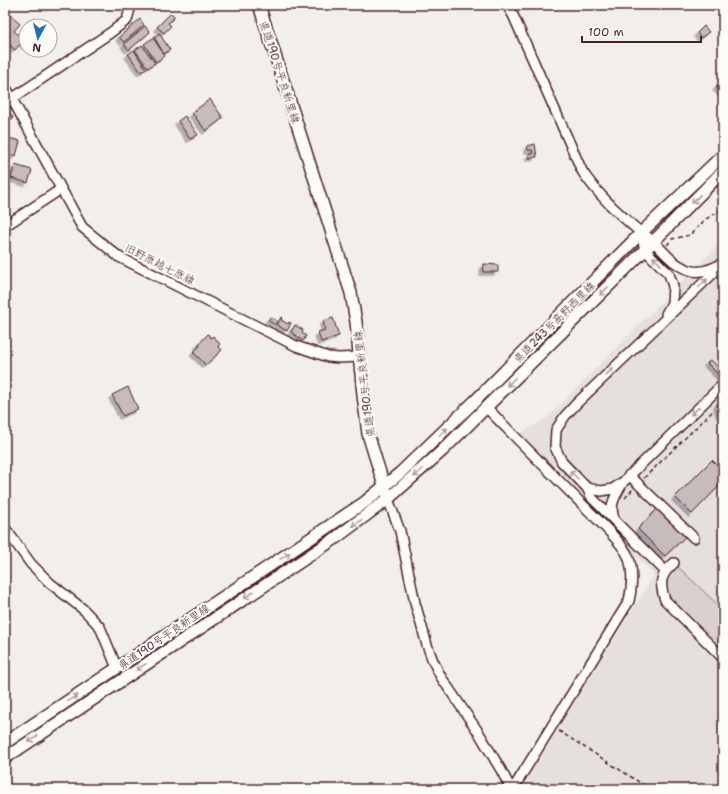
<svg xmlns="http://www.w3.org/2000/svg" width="728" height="794" font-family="'Shantell Sans','Klee One',sans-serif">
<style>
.built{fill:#e5dfdd}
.green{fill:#d9d0cf;stroke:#92787d}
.building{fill:#c8bbbb;stroke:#4a1f2b;filter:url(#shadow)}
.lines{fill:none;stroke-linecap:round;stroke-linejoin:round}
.minor-casing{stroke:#4a1f2b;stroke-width:12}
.major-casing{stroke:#4a1f2b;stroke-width:14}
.path{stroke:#4a1f2b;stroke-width:1.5;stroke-dasharray:4 3;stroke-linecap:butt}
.minor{stroke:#fdfcf7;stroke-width:9}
.major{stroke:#fdfcf7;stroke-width:11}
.oneway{stroke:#ac999b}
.labels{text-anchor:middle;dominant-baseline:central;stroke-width:4;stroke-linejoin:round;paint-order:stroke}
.street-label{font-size:11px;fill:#4a1f2b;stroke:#fdfcf7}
</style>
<defs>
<filter id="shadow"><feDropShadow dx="-3.5" dy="3.5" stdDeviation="0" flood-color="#0004"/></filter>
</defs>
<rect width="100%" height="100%" fill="#f2efeb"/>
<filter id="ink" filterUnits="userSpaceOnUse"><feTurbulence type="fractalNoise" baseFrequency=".025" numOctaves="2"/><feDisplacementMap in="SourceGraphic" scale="8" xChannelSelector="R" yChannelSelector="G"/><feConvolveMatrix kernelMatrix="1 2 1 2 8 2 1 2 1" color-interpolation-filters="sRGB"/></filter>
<g filter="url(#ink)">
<path class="built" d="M723,240v549h-203l134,-214 -134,-141 28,-17z"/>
<path class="green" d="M674,563l45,43 4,-4v56l-58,-58 -3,-22z"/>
<path class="building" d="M171,13l4,4 -7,6 3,3 -7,7 -7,-6z
M10,15l10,9 -6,7 12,10v5l-4,-4 -7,8 -10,-10v-12l2,-2 -2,-2v-3z
M140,19l4,6 -20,17 -5,-5z
M145,26l5,6 -21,18 -5,-6z
M704,26l5,6 -8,6 -4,-5z
M159,33l11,17 -6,4 -10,-17z
M153,38l12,18 -9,6 -12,-18z
M142,45l13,18 -7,5 -13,-18z
M134,50l12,19 -5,3 -13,-18z
M723,81v13l-7,-7z
M210,99l13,19 -17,13 -14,-18z
M7,108l6,10 -8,5v-14z
M185,116l13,19 -8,4 -12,-18z
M5,137l15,4 -4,15 -11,-3z
M535,144l2,13 -8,1v-4h4l-1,-4h-4l-1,-4z
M15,165l17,5 -4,13 -17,-5z
M484,264l14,1v7h-15z
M270,317l7,4 -2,4 -7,-5z
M281,317l1,1 -1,2 7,4 1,-2 2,1 -4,8 -10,-6z
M333,318l6,18 -18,6 -3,-10 7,-2 -2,-9z
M295,325l8,5 -1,3 4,3 -3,5 -12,-9z
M208,334l3,4 2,-2 7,8 -2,2 4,4 -16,15 -13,-13 7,-6 -2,-1z
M711,360l12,12v7l-16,-16z
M128,387l10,22 -15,7 -11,-21z
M723,398v17h-3l-3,-11z
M712,460l11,11v11l-31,32 -17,-17z
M657,509l28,28 -20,19 -27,-27z"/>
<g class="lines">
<defs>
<path id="minor" d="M507,5l6,10 69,156c16,24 36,42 57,60 5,4 11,7 15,11 12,12 21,25 39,29 9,2 18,-2 26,-6
M5,86l77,141 37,30 177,89 32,11 11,1 20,-1
M13,98l97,-65 17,-13 4,-15
M5,226l56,-37
M641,233l4,17 24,24 4,12 -1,17 -6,11
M723,264l-146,139 -12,13 -9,14 -1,17 7,15 25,26 14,3 12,-2 10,-7 100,-98
M486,407c33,34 66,67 100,101 11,11 36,34 42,48 6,15 4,31 1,45l-116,188
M629,475l65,63
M587,488l5,10 73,73
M388,499l12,32 15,72 12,42 6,16 8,16 38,56 22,37 10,19
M614,519c-5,-15 1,-22 8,-35
M5,528l26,36 19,19 34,27 16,17 17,41
M674,563c-14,12 -15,20 -9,37l58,58"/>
<path id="major" d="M259,5l92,288 5,29 7,73 5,39 18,58
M5,743l360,-241 35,-29 76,-73 165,-167 82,-78
M5,758l328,-218 55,-41 54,-48 222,-220 59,-60"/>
</defs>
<use href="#minor" class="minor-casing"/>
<use href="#major" class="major-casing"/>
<path class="path" d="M667,245l5,-6 18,-4 16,-16 17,-10
M644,478l69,-67
M625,498l8,-9
M559,731l91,58"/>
<use href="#minor" class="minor"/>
<use href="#major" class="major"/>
</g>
<defs><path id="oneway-shaft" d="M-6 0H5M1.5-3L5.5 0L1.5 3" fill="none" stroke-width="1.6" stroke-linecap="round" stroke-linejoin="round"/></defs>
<g class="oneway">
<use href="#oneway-shaft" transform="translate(696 199) rotate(134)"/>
<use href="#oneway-shaft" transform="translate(657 261) rotate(-135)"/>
<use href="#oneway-shaft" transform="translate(703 283) rotate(-43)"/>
<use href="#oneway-shaft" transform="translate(604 291) rotate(135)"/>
<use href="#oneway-shaft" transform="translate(609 372) rotate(-44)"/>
<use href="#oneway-shaft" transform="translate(511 382) rotate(135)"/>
<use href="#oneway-shaft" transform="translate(695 411) rotate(136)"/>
<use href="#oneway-shaft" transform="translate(443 432) rotate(-44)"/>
<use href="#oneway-shaft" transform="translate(418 473) rotate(137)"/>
<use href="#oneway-shaft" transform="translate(574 475) rotate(-135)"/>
<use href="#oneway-shaft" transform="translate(357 523) rotate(144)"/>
<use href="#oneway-shaft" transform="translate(285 556) rotate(-34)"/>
<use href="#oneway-shaft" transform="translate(249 595) rotate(146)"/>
<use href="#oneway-shaft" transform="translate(141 667) rotate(146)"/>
<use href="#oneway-shaft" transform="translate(73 698) rotate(-33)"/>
<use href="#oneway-shaft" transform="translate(33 739) rotate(146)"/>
</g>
</g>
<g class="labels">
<g class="street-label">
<text transform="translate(280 72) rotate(72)">県道190号平良新里線</text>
<text transform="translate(160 264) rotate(27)">旧野原越七原線</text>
<text transform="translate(554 322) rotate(-45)">県道243号高野西里線</text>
<text transform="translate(364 384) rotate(-97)">県道190号平良新里線</text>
<text transform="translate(164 637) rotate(-34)">県道190号平良新里線</text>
</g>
</g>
<rect width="728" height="794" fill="none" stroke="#fdfcf7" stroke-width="20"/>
<rect x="10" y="10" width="708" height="774" fill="none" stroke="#4a1f2b" stroke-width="1.5" filter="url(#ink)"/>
<g transform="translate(38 38) rotate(187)"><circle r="19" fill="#fdfcf7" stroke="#b5a4a5"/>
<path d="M0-3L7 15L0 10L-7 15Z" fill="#1f6fb2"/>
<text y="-6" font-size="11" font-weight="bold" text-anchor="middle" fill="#4a1f2b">N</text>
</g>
<path d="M582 36v6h119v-6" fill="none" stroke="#4a1f2b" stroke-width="2"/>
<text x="588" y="36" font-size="12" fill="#4a1f2b" stroke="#fdfcf7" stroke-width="3" paint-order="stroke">100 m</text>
</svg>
